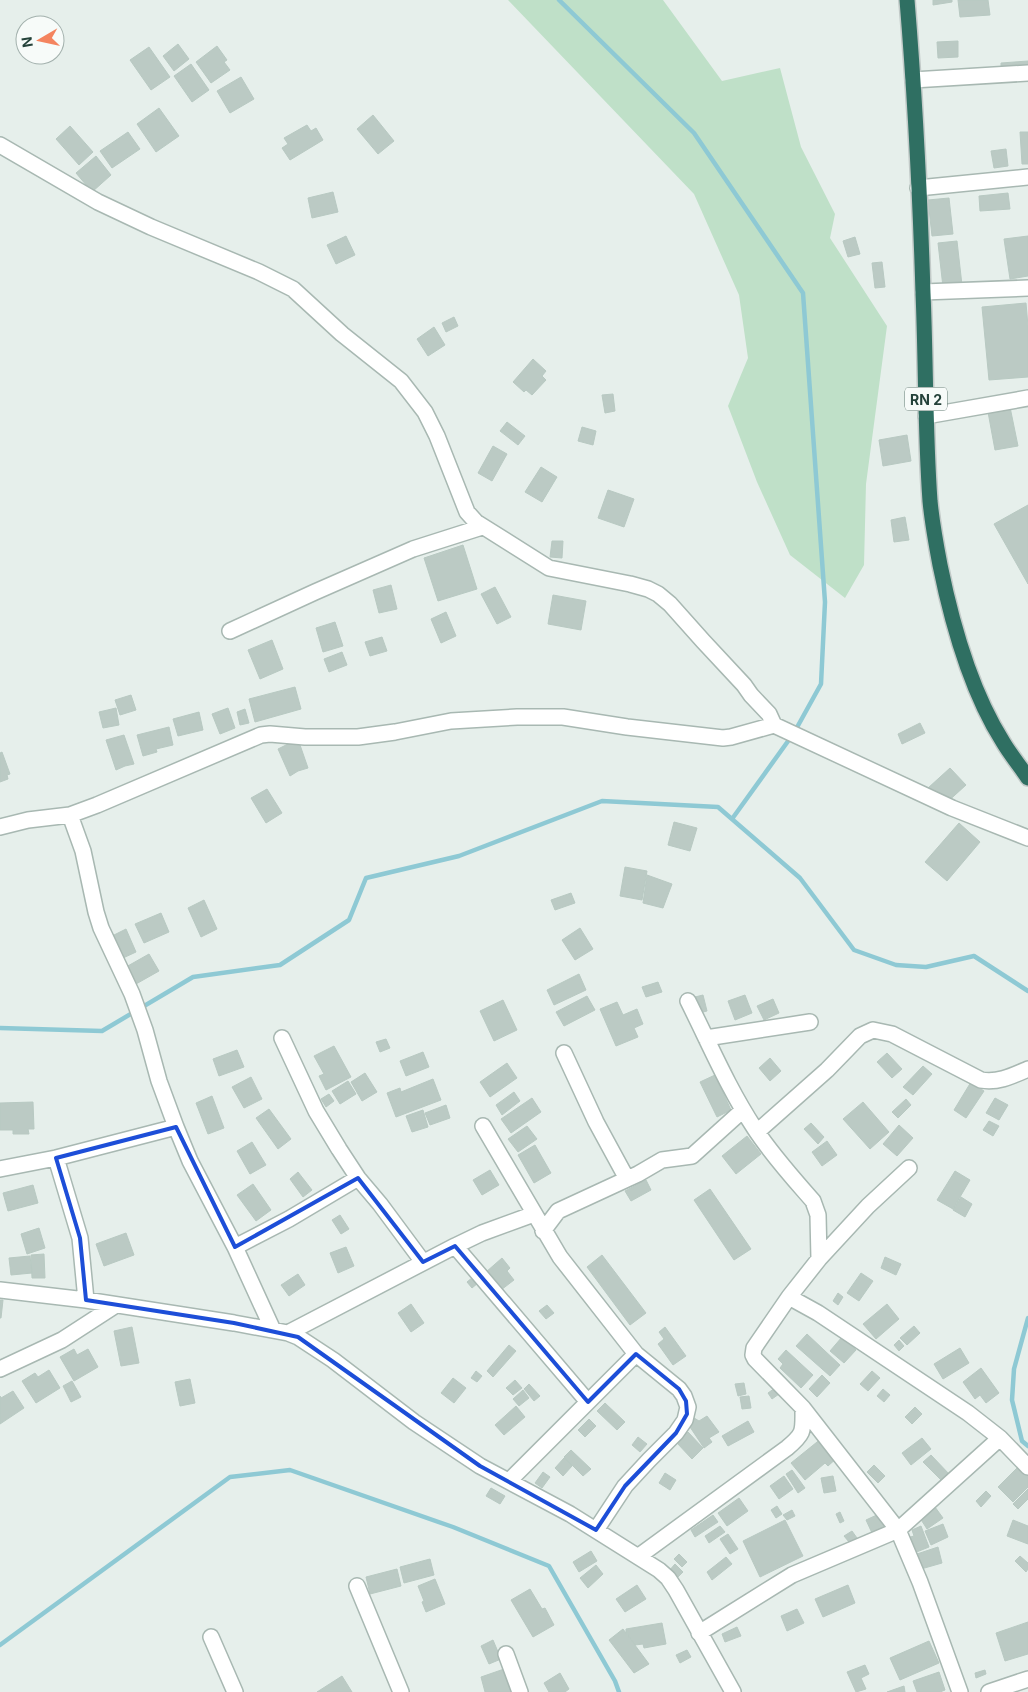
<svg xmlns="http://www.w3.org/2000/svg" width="1028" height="1692" font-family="Inter,sans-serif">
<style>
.green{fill:#bfe0c8}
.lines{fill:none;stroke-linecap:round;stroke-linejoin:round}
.stream{stroke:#8ec9d4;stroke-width:4.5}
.building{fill:#bbcac4;stroke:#b8c9c2}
.minor-casing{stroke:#a8b8b2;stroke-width:18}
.highway-casing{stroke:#c2cac8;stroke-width:18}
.minor{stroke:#fff;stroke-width:15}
.highway{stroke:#2f6f62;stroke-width:15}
.marked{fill:none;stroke:#1d4ed8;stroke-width:4;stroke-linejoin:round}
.labels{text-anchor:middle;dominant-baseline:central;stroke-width:4;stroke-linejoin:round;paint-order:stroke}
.shield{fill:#f7fbf9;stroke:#637a73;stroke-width:1}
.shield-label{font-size:14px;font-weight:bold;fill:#24423a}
</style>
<rect width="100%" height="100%" fill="#e6efeb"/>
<path class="green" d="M508,0h155l59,81 58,-13 21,79 34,67 -5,24 57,88 -21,158 -2,81 -19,33 -55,-43 -33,-73 -29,-76 20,-48 -9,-63 -45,-101z"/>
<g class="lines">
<path class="stream" d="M559,0l135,133 109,160 22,309 -4,82 -26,47
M732,819l59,-82
M0,1028l102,3 91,-54 87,-12 69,-45 17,-42 93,-22 143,-55 116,6 82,71 54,72 42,15 30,2 48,-11 54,35
M1028,1318l-14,51 -2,31 10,41 6,5
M0,1645l230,-168 60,-7 163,57 96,39 66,115 4,11"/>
</g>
<path class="building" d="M933,0h19v2l-19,3z
M958,0h30l2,15 -30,2z
M958,41v16l-20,1 -1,-16z
M178,44l11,15 -15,12 -11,-15z
M217,46l10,14 -3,2 6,8 -19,13 -15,-21z
M149,47l21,30 -19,13 -21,-30z
M1028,61v11l-27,2v-11z
M191,64l18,26 -17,12 -18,-26z
M241,77l13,22 -24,14 -13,-22z
M159,108l20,28 -23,16 -19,-28z
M373,115l21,26 -16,13 -21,-25z
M307,125l4,6 5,-3 7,12 -33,20 -8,-12 6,-4 -4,-6z
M70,126l23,26 -14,13 -23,-26z
M128,132l12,17 -28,19 -12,-17z
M1020,132h8v32h-6z
M1006,149l2,17 -14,2 -3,-17z
M96,156l15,19 -19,17 -16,-19z
M333,192l5,20 -26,6 -4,-20z
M1008,193l2,16 -30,2 -1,-15z
M949,198l4,36 -21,2 -4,-36z
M346,236l9,19 -19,9 -9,-19z
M1028,236v40l-18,3 -6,-40z
M855,237l5,17 -12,3 -5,-16z
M957,241l5,44 -19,2 -5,-44z
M882,262l3,25 -10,1 -3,-25z
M1026,303l2,23v51l-39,3 -7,-73z
M454,317l4,9 -12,6 -4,-9z
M434,327l11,18 -17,11 -11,-17z
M533,359l13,12 -4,5 4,4 -14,15 -6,-5 -2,2 -11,-10z
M613,394l2,17 -10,2 -3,-18z
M1010,407l8,39 -23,4 -7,-38z
M507,422l18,14 -7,9 -18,-14z
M582,427l14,4 -3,14 -15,-4z
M907,435l4,26 -28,5 -4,-26z
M493,446l14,8 -15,27 -14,-8z
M541,467l16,10 -15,25 -17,-10z
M608,490l26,9 -10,28 -26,-9z
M1028,505v79l-34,-60z
M905,517l4,23 -15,2 -3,-22z
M552,541h11l-1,17 -12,-1z
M463,545l14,44 -39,12 -14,-43z
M391,585l6,24 -18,4 -6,-23z
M495,587l16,30 -14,7 -16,-30z
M553,595l33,6 -5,29 -33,-6z
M446,612l10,24 -15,7 -10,-24z
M335,622l8,24 -20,6 -7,-24z
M382,637l5,14 -17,5 -5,-14z
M272,640l11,29 -23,10 -12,-29z
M342,652l5,13 -18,7 -5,-13z
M295,687l6,22 -46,13 -6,-23z
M131,695l5,15 -16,5 -5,-15z
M116,708l3,17 -16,3 -4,-16z
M228,708l7,20 -15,6 -8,-20z
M245,709l4,14 -9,2 -3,-13z
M199,712l4,18 -25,6 -5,-17z
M920,723l5,10 -23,11 -4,-10z
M169,727l4,18 -17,4 1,3 -14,4 -6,-21z
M124,735l10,29 -9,2 -9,4 -10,-30z
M299,742l9,26 -10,3 -8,5 -12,-27 10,-5z
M2,752l8,22 -3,1 1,4 -8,3v-29z
M950,768l16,17 -22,20 -16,-17z
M267,789l15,24 -16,10 -15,-25z
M674,822l23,6 -7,23 -22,-6z
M959,823l21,19 -33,39 -22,-19z
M625,867l22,4 -5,29 -22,-4z
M647,875l25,9 -9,24 -20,-5z
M571,893l4,10 -20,7 -4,-10z
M204,900l13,29 -16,8 -13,-29z
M161,913l8,19 -25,11 -9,-19z
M580,928l13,21 -18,11 -13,-20z
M126,929l10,23 -13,6 -11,-22z
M149,954l10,17 -23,13 -10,-17z
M579,974l7,16 -32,15 -7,-15z
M658,982l4,10 -16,5 -4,-10z
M703,995l4,16 -20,5 -4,-16z
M745,995l7,18 -17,7 -7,-19z
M587,996l8,14 -31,16 -8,-14z
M773,999l6,14 -15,7 -7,-14z
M503,1000l14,30 -23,11 -14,-30z
M617,1002l6,13 14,-6 6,15 -9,4 4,9 -22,9 -16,-37z
M386,1039l4,9 -10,4 -4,-10z
M334,1046l17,31 -25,13 -7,-14 5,-2 -10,-18z
M237,1050l7,17 -25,9 -6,-17z
M423,1052l6,15 -23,9 -6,-15z
M887,1053l15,16 -10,9 -15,-16z
M770,1058l11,13 -11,10 -11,-13z
M507,1063l10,15 -27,19 -10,-15z
M923,1066l9,8 -19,21 -10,-8z
M365,1073l12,19 -15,9 -11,-19z
M715,1075l16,35 -14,7 -17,-35z
M251,1077l11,22 -18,9 -12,-21z
M433,1079l8,21 -45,17 -9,-24 13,-5 1,4z
M348,1081l8,13 -16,10 -8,-13z
M971,1082l13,9 -18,27 -12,-8z
M514,1092l6,9 -18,14 -6,-10z
M329,1094l5,7 -8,6 -5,-8z
M212,1096l12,32 -16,6 -12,-31z
M532,1098l9,14 -30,21 -10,-14z
M995,1098l13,7 -9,15 -13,-7z
M906,1099l5,6 -13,13 -6,-6z
M33,1102l1,27h-6l1,5h-16v-4h-13v-27z
M863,1102l26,30 -19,17 -27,-30z
M446,1105l4,13 -20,7 -5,-12z
M269,1109l22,30 -13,10 -22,-31z
M423,1110l5,17 -16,5 -6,-16z
M989,1121l10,5 -6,10 -10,-6z
M811,1123l13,14 -6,7 -14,-15z
M899,1125l14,13 -16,18 -14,-12z
M527,1126l10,13 -19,13 -10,-13z
M747,1136l14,18 -25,20 -14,-18z
M827,1141l10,14 -15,11 -10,-14z
M252,1142l14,23 -16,9 -13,-23z
M535,1145l16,28 -17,10 -16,-28z
M490,1170l9,15 -17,10 -9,-15z
M955,1171l15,9 -17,29 -16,-9z
M298,1172l14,18 -9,7 -13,-18z
M646,1180l5,10 -20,11 -6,-10z
M253,1184l18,26 -15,11 -19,-26z
M33,1185l5,18 -30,8 -5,-18z
M710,1189l41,60 -17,11 -40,-60z
M961,1197l11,7 -7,13 -12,-7z
M340,1215l9,14 -8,5 -9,-14z
M39,1228l6,20 -18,6 -6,-20z
M126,1233l8,22 -30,11 -8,-22z
M346,1247l8,19 -16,7 -8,-20z
M44,1254l1,24h-13l-1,-23z
M602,1255l44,58 -16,12 -43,-58z
M30,1256l2,17 -21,2 -2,-17z
M885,1257l16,7 -5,11 -15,-7z
M502,1258l8,10 -3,3 7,9 -13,10 -15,-18z
M861,1273l12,8 -14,20 -12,-8z
M298,1274l7,11 -16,11 -8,-11z
M473,1277l5,6 -6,5 -5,-6z
M838,1293l5,4 -5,8 -5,-4z
M0,1300h3l-2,18h-1z
M411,1304l13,19 -13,9 -13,-19z
M887,1304l12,15 -23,20 -13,-15z
M547,1305l7,8 -8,6 -7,-8z
M914,1326l6,7 -13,12 -7,-7z
M132,1327l7,36 -18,3 -7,-35z
M665,1327l21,29 -13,9 -15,-21 6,-5 -5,-7z
M807,1334l33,31 -10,11 -34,-30z
M842,1337l14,13 -12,13 -14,-12z
M899,1340l5,6 -5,5 -5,-6z
M509,1345l7,6 -23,26 -6,-6z
M960,1348l9,15 -26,16 -9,-15z
M74,1349l3,6 11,-6 10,18 -24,14 -14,-24z
M786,1350l27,25 -12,13 -21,-20 3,-4 -5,-5z
M981,1368l18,25 -13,10 -6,-8 -5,4 -12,-17z
M49,1370l11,18 -24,15 -14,-22 13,-8 3,4z
M476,1371l6,5 -5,6 -6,-4z
M872,1371l8,7 -12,13 -8,-7z
M822,1375l8,8 -13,14 -8,-8z
M453,1378l13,10 -12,15 -13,-10z
M190,1379l5,24 -15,3 -5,-24z
M515,1380l7,8 -9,7 -7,-7z
M72,1381l9,16 -10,5 -8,-16z
M744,1383l2,11 -8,2 -3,-12z
M529,1384l11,12 -6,5 -10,-12z
M775,1388l4,6 -7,5 -4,-6z
M883,1389l7,6 -6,7 -7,-6z
M523,1390l6,8 -10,8 -6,-7z
M13,1391l11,17 -24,16v-28l1,2z
M749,1396l2,12 -9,1 -2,-12z
M605,1403l20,19 -8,8 -20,-19z
M516,1406l9,11 -21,18 -9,-10z
M915,1407l7,7 -10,10 -7,-7z
M691,1416l8,5 8,-5 12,16 -10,6 3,4 -8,6 -14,-21 -4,-3z
M589,1419l7,7 -11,11 -7,-7z
M748,1421l6,11 -26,14 -6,-10z
M688,1432l15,16 -11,11 -15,-16z
M638,1437l9,7 -7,8 -8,-7z
M822,1438l16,19 -10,9 -3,-3 -20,17 -14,-17z
M922,1438l9,11 -20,16 -9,-12z
M571,1450l20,19 -8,7 -19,-19z
M931,1455l19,20 -7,7 -20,-20z
M564,1458l8,8 -9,10 -8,-8z
M874,1465l11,11 -7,7 -11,-11z
M1019,1466l9,10v11l-15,15 -15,-15z
M792,1470l13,18 -7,5 -12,-19z
M543,1472l7,5 -8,11 -7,-5z
M665,1473l11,7 -6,10 -11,-7z
M784,1476l9,13 -14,10 -9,-13z
M833,1476l3,15 -12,2 -3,-15z
M491,1488l14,8 -5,8 -14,-8z
M1028,1489v10l-10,10 -5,-5z
M986,1491l5,5 -10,11 -5,-6z
M739,1498l9,13 -21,15 -9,-13z
M777,1506l5,8 -6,4 -5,-8z
M935,1507l8,11 -16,11 -7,-11z
M792,1510l3,6 -8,4 -4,-5z
M840,1512l4,9 -4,2 -4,-9z
M881,1513l6,14 -15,6 -6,-13z
M713,1515l5,7 -23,15 -4,-7z
M785,1520l18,36 -43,21 -17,-36z
M1013,1520l15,6v18l-21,-8z
M943,1524l5,13 -17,8 -6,-14z
M720,1526l5,6 -16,11 -4,-7z
M921,1526l8,21 -15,6 -7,-15 7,-2 -2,-6z
M852,1531l5,7 -8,4 -5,-6z
M728,1534l10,15 -8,5 -10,-15z
M938,1547l4,16 -21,6 -4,-15z
M591,1551l6,10 -18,11 -6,-10z
M679,1554l8,8 -5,5 -8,-8z
M1020,1556l8,7v6l-2,3 -11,-11z
M726,1557l6,7 -20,16 -5,-8z
M430,1559l4,16 -30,8 -4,-16z
M675,1564l8,8 -8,8 -7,-8z
M596,1565l7,9 -15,14 -8,-10z
M397,1569l4,17 -31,8 -4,-17z
M435,1579l10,25 -19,8 -4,-10 2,-1 -6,-15z
M637,1585l9,14 -21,13 -9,-13z
M848,1585l7,18 -32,14 -8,-18z
M530,1589l12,20 3,-1 9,17 -21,12 -22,-37z
M797,1609l7,14 -17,8 -6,-15z
M1028,1622v32l-23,7 -9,-28z
M662,1623l4,21 -22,4 -1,-4 -8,1 -9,-13v-3z
M737,1627l4,9 -16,6 -3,-8z
M623,1629l26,35 -15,9 -25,-33z
M493,1640l8,19 -12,5 -8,-18z
M929,1641l10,22 -39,17 -10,-22z
M687,1650l4,7 -11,6 -4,-8z
M865,1665l4,9 -8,4 5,11 -10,3 -9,-20z
M507,1668l8,24h-30l-4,-15z
M985,1670l1,4 -10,4 -1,-5z
M939,1672l6,18 -5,2h-23l-4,-11z
M560,1673l9,16 -4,3h-16l-5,-9z
M342,1676l10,16h-35z
M904,1686l1,6h-18z"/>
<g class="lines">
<defs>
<path id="minor" d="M913,80l115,-7
M0,145l98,57 53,25 108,45 34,17 49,45 59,47 24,31 12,24 30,76 9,10 73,46 81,16 18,5 10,5 12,10 33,37 41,44 7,10 18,19 5,11 178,83 76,30
M918,188l110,-11
M923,292l105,-4
M926,416l102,-18
M230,631l85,-39 98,-43 69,-22
M70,815l13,36 13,61 5,16 31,66 13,36 14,51 17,46 14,34 45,86 38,83
M0,827l28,-7 42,-5 27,-10 164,-70 9,-1 35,3h53l37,-5 56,-11 66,-4h46l64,10 96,11 8,-1 43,-12
M688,1001c22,44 40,87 67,128 17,26 38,49 58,72l5,14 1,44
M282,1038l34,73 23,38 19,29 22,26 43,58
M706,1038l104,-16
M564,1053l32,69 31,57
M483,1126l77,131 76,97 43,35 5,7 4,11 -3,13 -9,13 -27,27 -24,26 -29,44
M757,1132l70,-62 33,-34 13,-6 19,4 89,46c17,3 31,-4 47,-11
M56,1158l24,80 6,62
M0,1169l56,-11 120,-31
M543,1231l15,-20 80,-37 24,-14 30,-4 51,-46
M455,1246l133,156
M235,1247l54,-28 69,-41
M0,1290l86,10 148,23 54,10 10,4 35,23 81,62 66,44 90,48 89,56 9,8 8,12 57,102
M789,1297l30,-38 49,-53 41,-38
M288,1333l167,-87 27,-13 52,-19
M0,1369l62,-29 54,-35
M509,1481l127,-127
M639,1556l148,-108c18,-15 16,-17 16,-40
M357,1586l44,106
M699,1633l93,-58 106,-45 102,-92
M211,1637l24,55
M506,1654l14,38
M960,1692l-40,-110 -22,-52 -95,-122 -48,-49 -2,-4 1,-7 35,-51 29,16 150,100 32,25 28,29
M989,1692l39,-13"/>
<path id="highway" d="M907,0c8,97 13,195 16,293 3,69 2,139 7,208 2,21 6,43 10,64 12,59 30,125 63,177 7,12 17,24 25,36"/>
</defs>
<use href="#minor" class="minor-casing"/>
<use href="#highway" class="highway-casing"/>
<use href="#minor" class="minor"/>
<use href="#highway" class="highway"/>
</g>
<path class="marked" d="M176,1127l59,120 123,-69 65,84 32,-16 133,156 48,-48 43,35 7,12 1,13 -11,19 -51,53 -29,44 -116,-64 -182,-129 -64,-14 -148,-23 -6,-62 -24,-80z"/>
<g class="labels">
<rect class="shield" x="905" y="387.5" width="42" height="23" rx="4"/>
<g class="shield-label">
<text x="926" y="399">RN 2</text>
</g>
</g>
<g transform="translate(40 40) rotate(261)"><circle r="24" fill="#f7fbf9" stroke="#a3b1ad"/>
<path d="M0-4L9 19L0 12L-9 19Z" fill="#f4845f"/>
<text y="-8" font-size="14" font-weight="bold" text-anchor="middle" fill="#24423a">N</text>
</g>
</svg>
